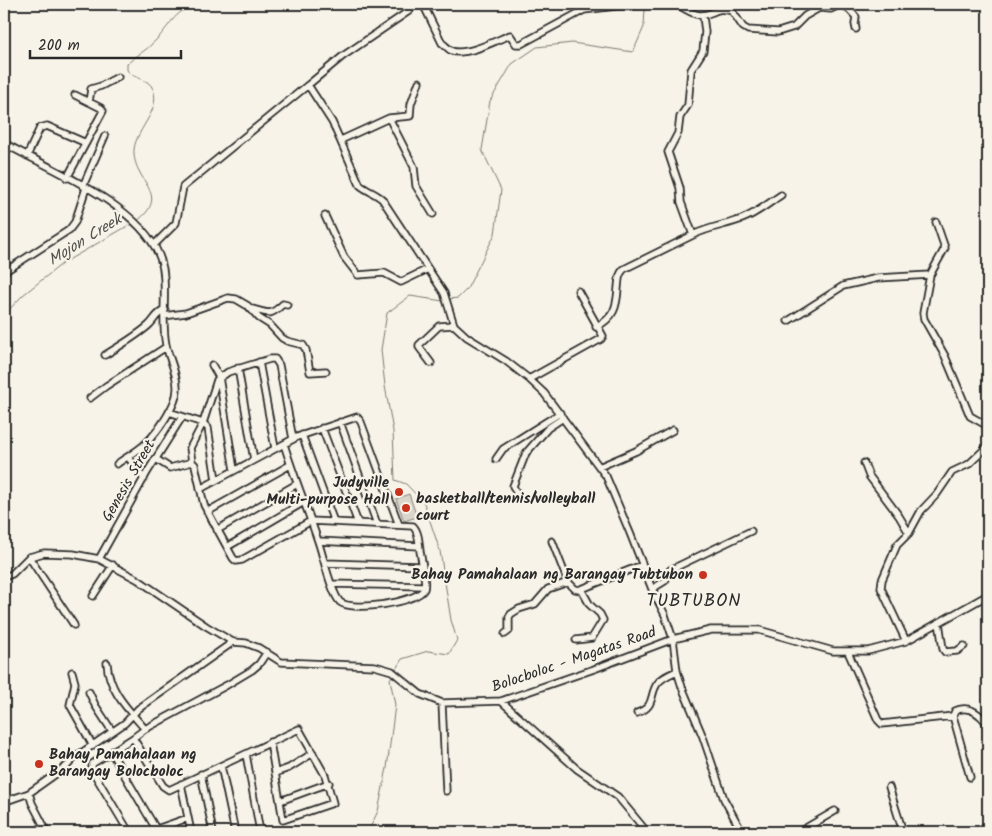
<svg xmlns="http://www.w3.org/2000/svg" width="992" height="836" font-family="Kalam,sans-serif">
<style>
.green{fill:#dad6cc;stroke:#82807c}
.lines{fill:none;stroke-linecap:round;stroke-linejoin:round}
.stream{stroke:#7a7874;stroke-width:1}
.minor-casing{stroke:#2b2b2b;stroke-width:9}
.minor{stroke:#f7f3e8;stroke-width:5.5}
.poi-dot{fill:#c8321e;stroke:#f7f3e8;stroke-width:2}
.labels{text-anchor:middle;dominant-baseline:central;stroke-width:4.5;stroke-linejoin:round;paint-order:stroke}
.street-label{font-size:15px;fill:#2b2b2b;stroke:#f7f3e8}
.poi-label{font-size:15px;font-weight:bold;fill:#2b2b2b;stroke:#f7f3e8;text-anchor:end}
.water-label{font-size:16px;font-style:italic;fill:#53524f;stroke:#f7f3e8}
.quarter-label{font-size:18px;letter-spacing:1px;fill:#2b2b2b;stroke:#f7f3e8}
</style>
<rect width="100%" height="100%" fill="#f7f3e8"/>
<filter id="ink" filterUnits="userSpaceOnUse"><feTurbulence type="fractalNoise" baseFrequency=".02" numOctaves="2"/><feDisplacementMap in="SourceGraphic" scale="10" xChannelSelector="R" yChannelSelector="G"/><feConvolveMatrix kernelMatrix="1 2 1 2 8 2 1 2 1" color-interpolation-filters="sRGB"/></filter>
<g filter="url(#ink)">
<path class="green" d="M409,494l8,23 -13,4 -8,-22z"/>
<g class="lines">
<path class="stream" d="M137,221c34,-26 -1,-38 -3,-67 -2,-22 28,-42 19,-65 -5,-12 -19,-9 -26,-19v-6c8,-8 19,-13 27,-22 17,-16 18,-30 43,-38
M449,299l9,-1 9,-9 28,-55 6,-44 -19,-40 8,-49 22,-37 25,-17 35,-4 61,9 11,-25 1,-20
M4,315l19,-20 40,-32 70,-40
M394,672l8,-13 26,-8 21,3 8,-14 -6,-20 -11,-69 -16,-48 -18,-19 -11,-4 -2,-49 -8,-45 -4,-36 6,-37 23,-17 33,5
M368,832l10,-21 9,-43 8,-63 -5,-26 3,-4"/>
<defs>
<path id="minor" d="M423,4l19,39c3,2 6,6 10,8 15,5 43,-10 58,-16l6,9h5l63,-34 32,-4 48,-2
M675,4c9,3 17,11 26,11 14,0 12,-9 31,-4l11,16 5,3 30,2 16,-5 11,-11 14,-8 12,1 10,-5
M844,4l12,13 -1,7 1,5
M308,85l35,-29 66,-45 5,-7
M89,102l2,-13 10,-3 17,-9
M389,118l25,49 2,19 17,28
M341,140l48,-22 21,-2 1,-12 8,-22
M4,143c48,28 149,66 159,126 4,25 -2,51 3,76 3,14 12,30 11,44 0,16 -20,44 -32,55 -8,8 -19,13 -28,20
M27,156l13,-28 7,-2 39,17
M67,178l36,-67 -2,-3 -26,-13
M83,186l22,-50
M325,216l19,41 14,18 26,-2 17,9 27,-13
M936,222l9,26 -15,27 -7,38 1,6 21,37 25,60 18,10
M693,235c16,-8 33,-10 49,-16 14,-5 27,-16 39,-24
M154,245l22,-22 7,-36 125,-102 24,37 28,63c7,6 15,8 22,14l62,94 10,32 13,12 39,24 23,18 15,14 62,83 24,57 22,56 13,26 8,24 4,32 5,16 21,50 21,62 18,33
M4,272l65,-42 6,-8 11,-34
M252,309c17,4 17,8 31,-5l4,1
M164,316l22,-3 42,-15 8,1 12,7 11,12 11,7 12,13 5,3 16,4 3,5 4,22 16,-1
M788,321l55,-35 35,-8 52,-3
M596,327c18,-9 21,-20 22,-39 1,-8 0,-13 6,-19l69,-34 -12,-33 -1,-14 -12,-36 10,-19 2,-16 8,-12 3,-35 12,-19 2,-19 -2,-16
M105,355c15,-9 30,-18 43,-29 7,-6 7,-12 17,-16
M259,362l16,86
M431,363l-12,-16v-2l20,-19 15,-1
M212,365l7,12 15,93
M238,368l16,92
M529,379l72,-40 2,-3 -25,-45
M90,398l16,-12 60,-39
M169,412l34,11 5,5 8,52
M340,422l37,102
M322,428l36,95
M302,435l32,87
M284,444c10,33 23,64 34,97 5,14 13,52 22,61 11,10 77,1 84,-13 3,-7 -3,-30 -4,-38 -1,-8 -1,-19 -7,-25l-102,-5 -69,39 -6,1 -3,-3 -29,-53 -9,-40 -3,-3 -2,-14 13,-25 14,-43 11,-8 42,-13h5l4,6 14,74
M128,457l16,22
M156,459l14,9 22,-6
M496,459l7,-10 57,-36
M864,463l5,13 30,40 10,17
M599,467l37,-16 37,-21
M200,489l97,-52 60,-20 4,5 38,103
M518,496l-5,-10 13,-33 22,-25 15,-10
M207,512l83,-47
M4,521l1,-1
M217,530l80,-46
M318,541l101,5
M552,541l16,41
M227,547l77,-45
M29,557l45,68
M99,559l49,-88 34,-54
M325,563l97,3
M4,577l8,-3 17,-17 15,-4 29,1 26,5 38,20 69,47 27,16 13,1 13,5 22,14 94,4 17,5 28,23 22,9 59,-2 93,-32 79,-30 38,-9h48l74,21h35l38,-10 82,-46
M331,584l93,2
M652,589l13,-8 5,-11 81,-39
M93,596l20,-31
M939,622l4,27 2,3 12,-1 7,-5
M505,634l4,-3v-14l2,-3 8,-5 16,-5 13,-15 20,-7 7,7 4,1 63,-25
M576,640l16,-2 11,-18 -3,-6 -10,-9 -9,-16
M906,641l-25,-53 1,-8 15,-35 12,-12 12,-22 16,-17 15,-22 17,-8 19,-18
M848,652l30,68 4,4 71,-8
M107,663c2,28 20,45 38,66
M72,672l3,11 -5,22 23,41
M89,692l6,13 17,26
M501,701l76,68 41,28 29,35
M442,703l4,88
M637,713c19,-7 12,-17 20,-29 5,-7 13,-10 20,-13
M133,738l30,48 6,4 130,-61 26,46 8,28 -50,17 -13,-78
M111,752l45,77
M246,754l14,78
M221,766l14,66
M275,773l14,-5 24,-15
M201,774l12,58
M970,777l-17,-61 2,-5c12,-6 23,1 31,11
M181,784l10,48
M889,787l14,45
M29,793l3,10 12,23 -9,6
M9,800l20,-7 38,-27 7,-8 51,-35 13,-14 95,-67
M280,801l49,-18
M129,832l-37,-62v-6l41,-26 12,-9 82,-44 25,-15 7,-6 8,-12
M148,832l40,-14
M718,832l22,-4
M799,832l36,-21"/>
</defs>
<use href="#minor" class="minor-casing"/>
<use href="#minor" class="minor"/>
</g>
</g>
<g class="poi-dot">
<circle cx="399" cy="492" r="5"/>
<circle cx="406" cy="508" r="5"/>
<circle cx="703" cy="575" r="5"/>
<circle cx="39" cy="764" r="5"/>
</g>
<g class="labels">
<g class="street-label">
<text transform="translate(129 481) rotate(-60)">Genesis Street</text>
<text transform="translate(574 660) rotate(-19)">Bolocboloc - Magatas Road</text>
</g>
<g class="poi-label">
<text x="389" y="483">Judyville<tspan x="389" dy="17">Multi-purpose Hall</tspan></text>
<text x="416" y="499" text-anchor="start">basketball/tennis/volleyball<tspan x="416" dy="17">court</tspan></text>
<text x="693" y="575">Bahay Pamahalaan ng Barangay Tubtubon</text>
<text x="49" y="755" text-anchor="start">Bahay Pamahalaan ng<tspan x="49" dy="17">Barangay Bolocboloc</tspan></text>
</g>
<g class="water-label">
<text transform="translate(85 240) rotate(-32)">Mojon Creek</text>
</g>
<g class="quarter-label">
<text x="694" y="601">TUBTUBON</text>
</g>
</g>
<rect width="992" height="836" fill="none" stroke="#f7f3e8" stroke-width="20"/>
<rect x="10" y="10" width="972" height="816" fill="none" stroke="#2b2b2b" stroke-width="2" filter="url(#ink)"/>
<path d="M30 50v8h151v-8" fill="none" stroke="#2b2b2b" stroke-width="2.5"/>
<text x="38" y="50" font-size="15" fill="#2b2b2b" stroke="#f7f3e8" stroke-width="4" paint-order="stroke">200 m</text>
</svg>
